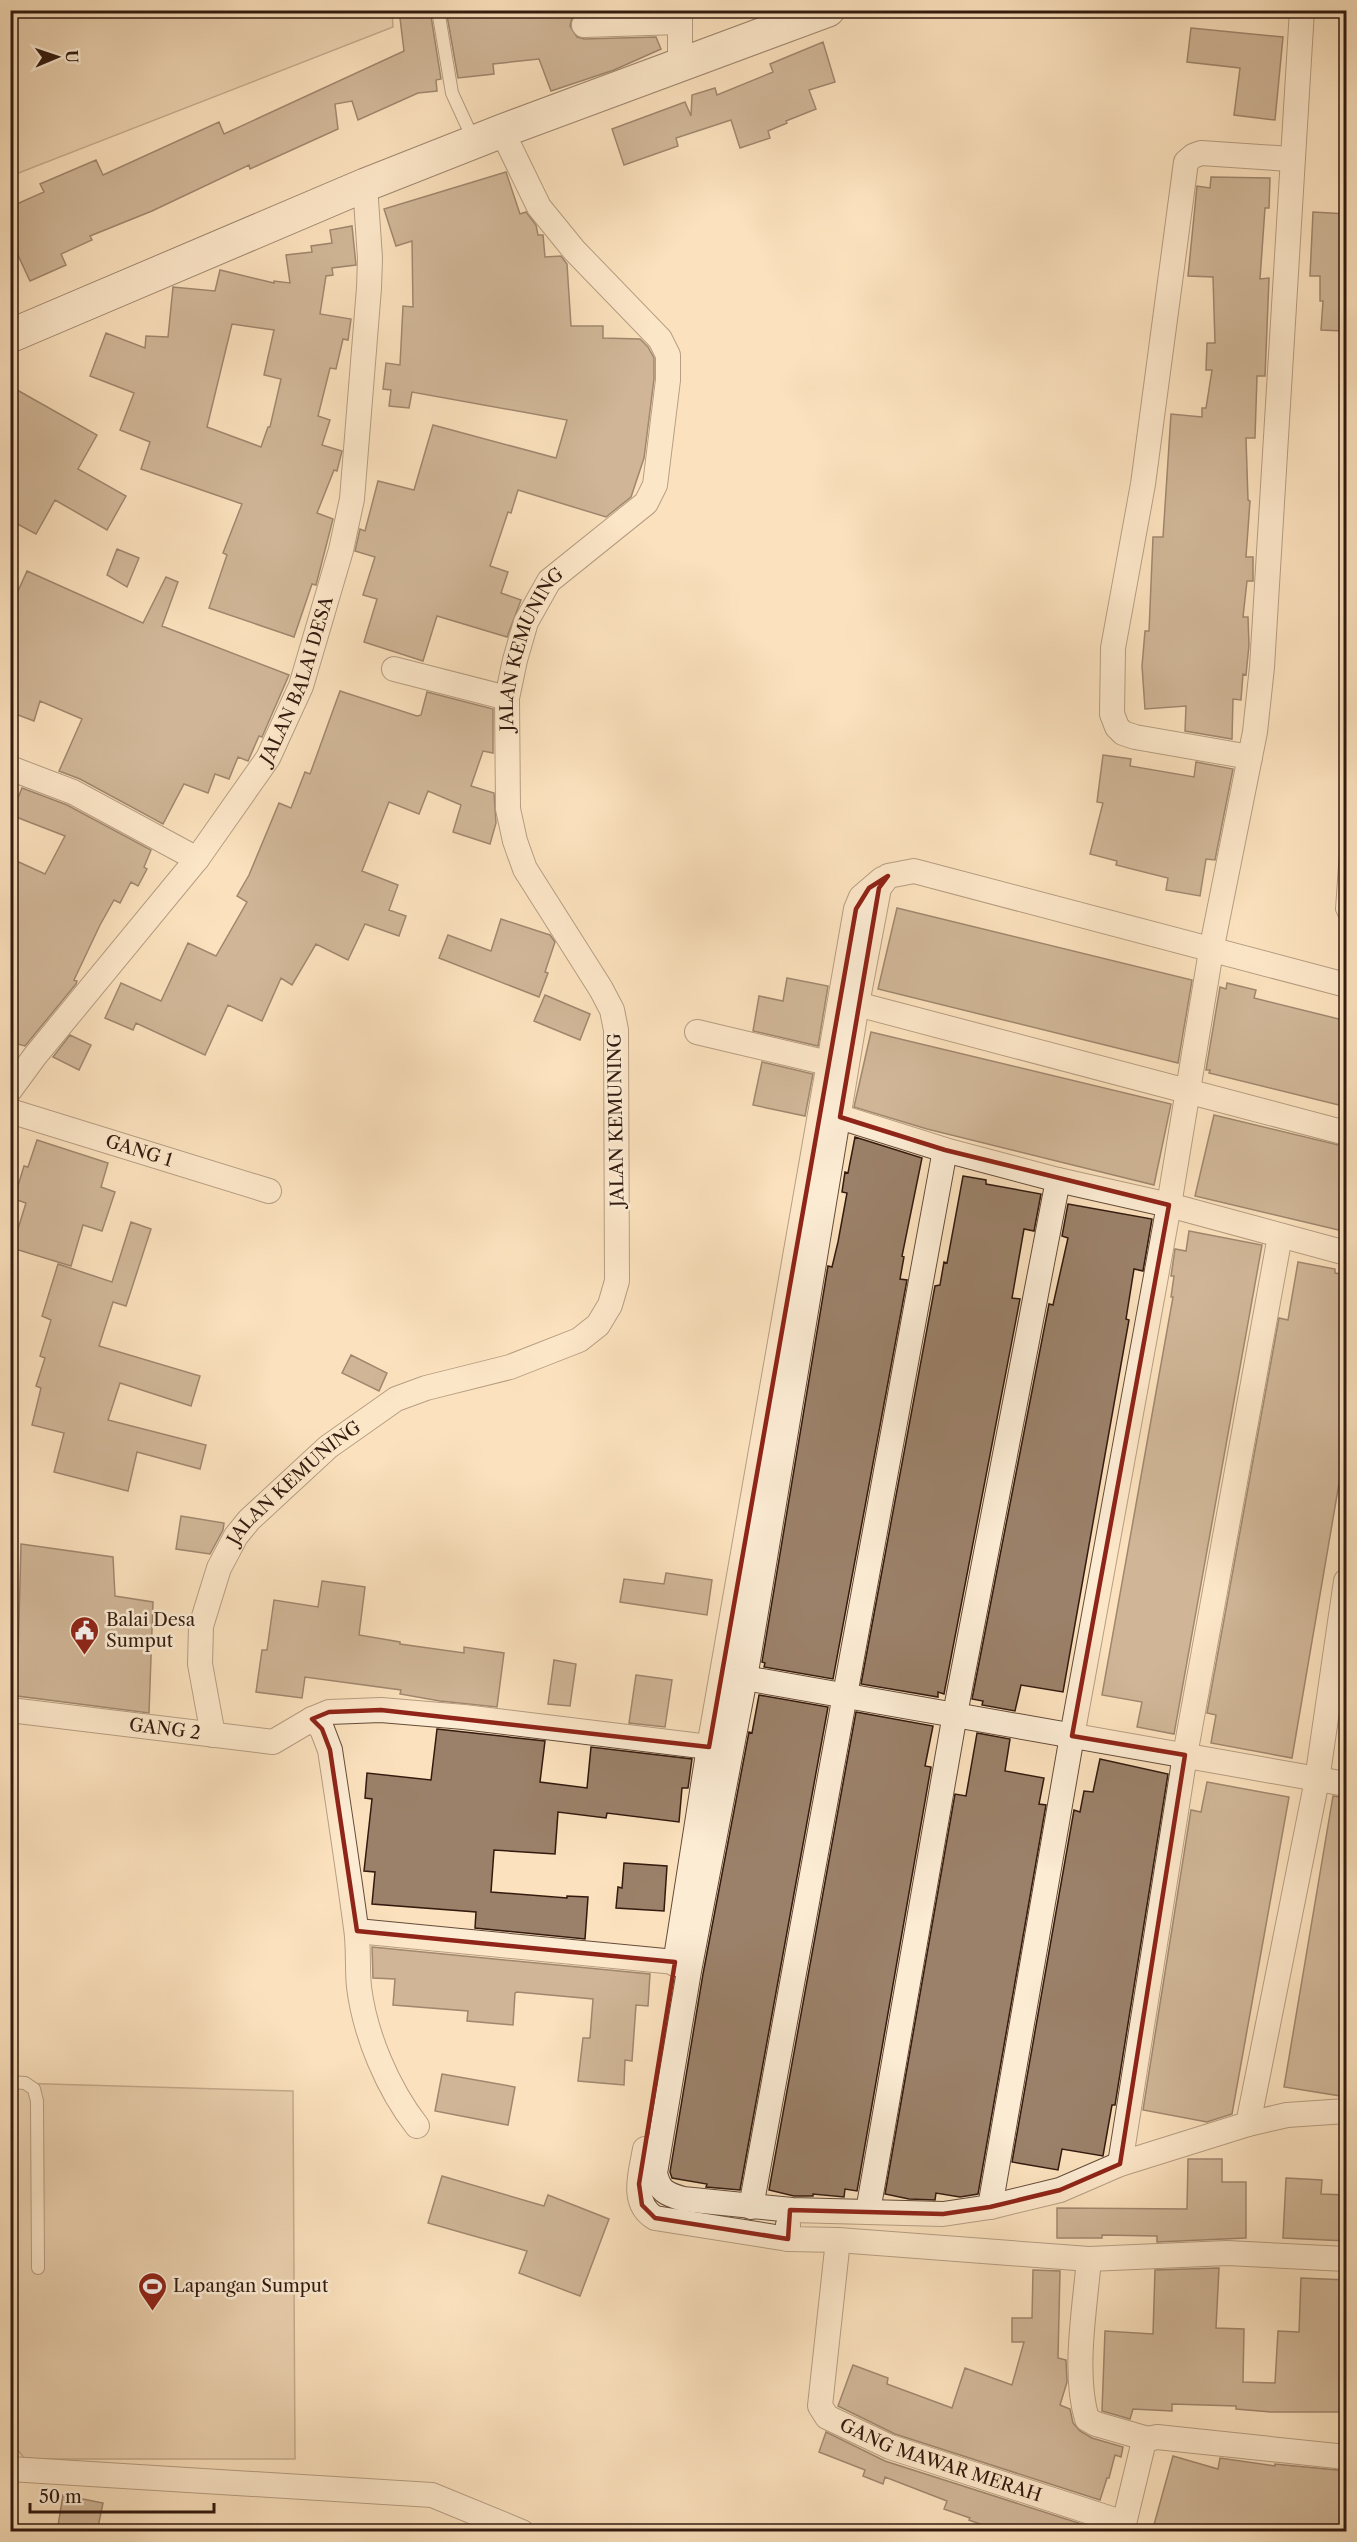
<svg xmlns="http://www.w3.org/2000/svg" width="1357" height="2542" font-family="'Libre Caslon Text',serif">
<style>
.green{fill:#d9bf9f;stroke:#866c57;stroke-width:1.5}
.building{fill:#9b8169;stroke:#331a0f;stroke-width:1.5;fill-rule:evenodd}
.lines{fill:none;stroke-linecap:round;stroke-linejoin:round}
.lane-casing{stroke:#654c3a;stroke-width:14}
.street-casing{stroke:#654c3a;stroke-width:26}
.secondary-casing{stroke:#331a0f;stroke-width:35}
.lane{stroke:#fcecd4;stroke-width:12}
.street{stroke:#fcecd4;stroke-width:24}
.secondary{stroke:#fcecd4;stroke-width:33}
.marked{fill:none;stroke:#8f2418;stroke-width:4.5;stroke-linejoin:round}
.labels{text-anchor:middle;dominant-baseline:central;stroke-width:5;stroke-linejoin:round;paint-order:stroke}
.street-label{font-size:18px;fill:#331a0f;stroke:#fcecd4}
.poi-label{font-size:18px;fill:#331a0f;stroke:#fcecd4;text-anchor:start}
</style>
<rect width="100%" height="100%" fill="#fbe1bd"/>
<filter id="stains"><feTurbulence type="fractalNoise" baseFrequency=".00333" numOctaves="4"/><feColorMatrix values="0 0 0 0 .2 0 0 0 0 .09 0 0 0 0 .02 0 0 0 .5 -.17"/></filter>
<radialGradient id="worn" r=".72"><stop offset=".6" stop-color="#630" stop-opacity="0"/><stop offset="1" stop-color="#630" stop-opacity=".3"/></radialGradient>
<path class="green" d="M11,10h381l1,17 -382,149z
M14,2083l279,8 2,368h-270l-14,-17 -1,-262z"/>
<path class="building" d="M399,10h31l11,69 -5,1 1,11 -19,2 -60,27 -6,-19 -17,3 3,25 -88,40 -1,-4 -97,46 -62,25 2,4 -31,14 5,11 -36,16 -14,-30 -6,2v-46l34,-15 -4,-8 56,-24 7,15 116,-53 5,12 180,-83z
M446,10h146l-15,3 -5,5 -2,8 7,11 7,2 72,-2 5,12 -47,21 -63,21 -12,-32 -46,5 1,10 -36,4z
M1191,28l92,9 -8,83 -41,-5 6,-47 -53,-6z
M823,42l12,40 -26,8 7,19 -30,12 1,2 -19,8 2,7 -30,10 -9,-28 -55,18 2,8 -54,19 -12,-36 73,-27 6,14 1,-21 23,-7 2,7 56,-23 -3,-8z
M506,172l14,42 6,-2 10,13 2,10h5l2,22 16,-1 6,8 4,62h32v12l37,1 8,8 6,11v21l-10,79 -13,39 -25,20 -88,-27 -7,23 -3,-1 -18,54 18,6 -7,21 20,7 -14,37 -70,-21 -14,45 -59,-19 13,-43 -14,-4 12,-38 -20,-6 5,-22 5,2 13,-50 36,9 19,-65 123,33 11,-38 -155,-28 -3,16 -20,-2 2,-16 -8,-1 3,-26 14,2 3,-59 10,1 -1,-66 -16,5 -12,-37z
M1211,177l59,1 -1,30h-4l-5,71 9,-1 -4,98h-8l-2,62h-9l2,62 2,1 -4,56h7v24h-6l-4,36h5l1,28 -3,30 -3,-1 -2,26 -8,-1 -1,40 -47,-8 1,-25 -41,3 -3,-43 3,-35h4l4,-94h10l8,-123 31,3v-9h4l6,-38h-6l1,-27h8l-2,-66 -25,-1 9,-90 13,2z
M1313,212l34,2v64h-2l-2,53 -22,-1 2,-29h-3v-25h-10z
M352,226l4,39 -24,3 1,7 -7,1 -6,38 31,5 -3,21 -5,-1 -7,30 -6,-1 -12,48 12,4 -8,25 20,6 -5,20 -3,-1 -17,43 16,6 -17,66 -4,-1 -18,53 -85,-29 18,-53 -4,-2 19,-49 -101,-35 9,-27 -30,-12 14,-37 -44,-17 16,-43 39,15 1,-12 22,1 5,-50 42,4 5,-21 54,13v-2l16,2 -4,-28 26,-3 -1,-6 21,-3 -2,-13zM232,324l42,6 -10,45 17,4 -11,48h-2l-7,20 -54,-20z
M10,386l87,49 -19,34 48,27 -19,34 -52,-30 -19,34 -26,-14v-27l7,-12 -7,-4z
M117,549l22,9 -12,29 -20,-12z
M27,571l116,52 23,-46 12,5 -16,44 127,49 -27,62 -3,-1 -11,25 -10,-4 -9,22 -14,-5 -7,19 -24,-9 -21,40 -83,-45 -21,-8 23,-52 -42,-18 -6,20 -24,-9v-103z
M340,691l77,25 4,-1 6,-23 66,17v44l-10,-2 -12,35 23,7 2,30 -6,21 -37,-12 8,-27 -33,-14 -9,23 -30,-12 -27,69 36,14 -9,25 17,6 -7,20 -34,-12 -17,36 -32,-16 -24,41 -11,-7 -19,43 -34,-16 -23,50 -69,-32 -3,7 -28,-12 16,-35 40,18 27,-58 28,13 31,-54 -10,-6 12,-21 30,-72 12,5 14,-36 5,2z
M1103,755l28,4 -1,7 64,11 2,-15 37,7 -18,91 -9,-1 -6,37 -34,-6 2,-12 -52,-13 1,-4 -27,-7 13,-51 -6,-1z
M22,788l45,17 84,45 -7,17 3,2 -9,17 -7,-4 -11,21 -6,-3 -14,25 -26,55 3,1 -1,3 -51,62 -15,-4v-184l35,16 20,-38 -54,-21z
M897,908l295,72 -14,83 -300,-74z
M501,919l49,16 5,7 -10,30 3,1 -9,24 -100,-39 9,-23 43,16z
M787,978l41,8 -10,60 -65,-15 6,-35 24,5z
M1227,983l29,7 -2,8 93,23v86l-138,-34 1,-3h-4l14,-83 6,2z
M545,995l45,19 -10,26 -46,-19z
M871,1032l300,72 -17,81 -227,-56 -73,-22z
M70,1035l21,10 -12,25 -26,-13z
M762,1062l51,12 -8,42 -52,-11z
M1214,1115l133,32v85l-152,-36z
M855,1137l67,21 -20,98 2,1 -4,22 7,1 -74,399 -69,-12 1,-4 -3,-1 66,-396 4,1 6,-25 9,-49 -5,-1 3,-20 3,1z
M37,1140l71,23 -7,24 14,5 -13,39 -19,-6 -12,41 -59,-18 14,-45 -12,-4 10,-33 4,1z
M963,1176l23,4v4l55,10 -7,37 -10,-2 -12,69 8,1 -76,395 -6,-2v5l-77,-13 74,-398 5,-1 4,-23 3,1z
M1068,1204l84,15 -9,52 -9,-2 -8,50 3,1 -4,22 -62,350 -42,-7 -6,26 -33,-6 1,-4 -11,-2 77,-395 4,1 15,-67 -6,-2z
M131,1222l20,7 -25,77 -13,-4 -14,44 101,30 -9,30 -71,-23 -12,37 98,25 -6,24 -63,-17 -9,39 -74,-19 10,-39 -32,-8 9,-37 -5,-2 9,-28 -5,-2 11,-36 -9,-4 16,-52 54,18z
M1189,1231l73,14 -88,489 -37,-7 5,-25 -40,-7 71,-398h-2l3,-21h-3l4,-27 11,2z
M1298,1262l37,7v4l12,2v162l-55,321 -81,-15 5,-28 -9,-2 72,-395 9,2z
M351,1355l36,18 -8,18 -37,-18z
M181,1516l43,7 -1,7 -13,24 -34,-5z
M21,1544l92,13 2,39 38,6 -4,111 -132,-17z
M666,1573l46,7 -5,35 -87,-13 4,-23 40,5z
M322,1581l43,6 -6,48 41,7v2l64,9v-6l40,6 -7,54 -57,-6 -40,-7 1,-4 -96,-13 -3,21 -46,-6 6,-42h5l7,-50 44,7z
M554,1660l22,4 -6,42 -22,-2z
M636,1675l36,5 -7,47 -36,-4z
M759,1695l69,12 -88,483 -34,-3 1,-3 -35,-6 -2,-6 33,-198 46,-242 3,1z
M856,1712l77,14 -8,40 6,1 -74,424 -12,-2 -1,8 -31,-3v2h-19l-25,-6z
M437,1729l108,12 -5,41 47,6 4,-41 101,12 -4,29h-6l-3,34 -72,-9 -1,5 -48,-6 -3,42 -61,-4 -3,42 76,6v-2l21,1 -3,42 -110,-11 1,-16 -104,-8 3,-32 -11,-1 8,-72 -7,-1 2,-25 64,7z
M977,1733l33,6 -5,32 39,7 -5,26 7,1 -68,389 -18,3 -24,-4 -1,7 -26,-1 -24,-5 70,-400 11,2z
M1100,1759l68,15 -53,331h-3l-9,51 -41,-7 -4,21 -46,-8 62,-352 6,2 4,-21 9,1z
M1207,1782l82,15 -57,317 -25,8 -64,-12 48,-300 10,2z
M1333,1796l14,2v299l-63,-10z
M624,1863l43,3 -3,45 -48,-3 2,-21 4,1z
M372,1947l278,27 -2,32 -12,-1 -4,56 -7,-1 -1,25 -46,-4 5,-43h7l3,-39 -76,-7 -2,1 -2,32 -46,-4 1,-10 -75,-6 2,-26 -22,-1z
M442,2074l73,13 -7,38 -73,-14z
M1188,2159h34v23h24v56l-89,4v-6l-55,-1v3h-45v-30l130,1z
M442,2176l102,30 4,-11 61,24 -29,77 -61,-23 8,-22 -99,-28z
M1286,2178l36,2 -1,14 26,1v46l-64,-3z
M1219,2268l-3,60 28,1 -1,53 32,1 3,-52 21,1 2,-54 46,2v132h-76l-35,-3v-3l-64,-2v7l-39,-2 -3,10 -28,-8 3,-80 48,3 2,-64z
M1033,2270l27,1 -2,87 8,2 1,22 -7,23 10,4 3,14 7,8 12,7 31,9 -2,10 -6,-2 -6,23h-2l-7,22 -205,-66 -57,-28 15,-41 35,13 -1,6 65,24 13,-40 47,17 12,-43h-12v-24h20z
M826,2432l59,29 206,66 -1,5h-88l-33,-12 1,-2 -26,-9 3,-8 -62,-24 -2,7 -20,-8 2,-6 -46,-18z
M1173,2456l45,13 2,-11 55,8v-2l72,7v61h-195z
M63,2495l40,8 -6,29h-40z"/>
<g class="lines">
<defs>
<path id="lane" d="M438,10l14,83 22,48
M1346,852l-4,57 4,8
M10,2082l15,1 9,6 3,12 1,167"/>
<g id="street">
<path d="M584,25l96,-3"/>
<path d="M680,67v-57"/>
<path d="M394,669l113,29"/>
<path d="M1250,757l-115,-20 -12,-4 -6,-6 -5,-13 1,-66 30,-164 43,-322 7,-6 8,-3 90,6"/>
<path d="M10,768l63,24 124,67"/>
<path d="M1346,985l-432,-114 -26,5 -9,12 -22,116 -112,674 -56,293 -34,202c4,18 11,21 28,26l109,11 151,4 47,-7 70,-17 60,-26 128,-40 39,-9 59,-4"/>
<path d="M857,1004l489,129"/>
<path d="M697,1032l131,31"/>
<path id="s1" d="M10,1090l25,-34 162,-197 71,-101 33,-72 40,-136 11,-51 17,-211 1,-30 -5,-73"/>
<path id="s2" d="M10,1111l259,80"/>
<path d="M840,1117l105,33 113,30 111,25 177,48"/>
<path d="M745,1678l601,106"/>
<path id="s3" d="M10,1710l263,32 39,-23 17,-7 52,-2 83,7 245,30"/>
<path d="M312,1719l10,10 8,21c9,59 18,118 26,178 3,19 1,40 3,59 6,48 29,102 58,139"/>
<path id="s4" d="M213,1735l-13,-71 1,-38 18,-58 17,-32 13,-16 79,-73 68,-48 30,-11 84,-21 69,-27 19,-15 12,-20 7,-24 -1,-251 -4,-20 -11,-21 -76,-120 -10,-28 -7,-32 -1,-111 8,-38 11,-38 23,-41 97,-78 9,-18 13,-105v-25l-8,-16 -86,-89 -35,-43 -37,-76"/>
<path d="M357,1931l318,31"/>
<path d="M675,1964l34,-217 147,-838 5,-12 21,-18"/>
<path d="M1248,2124l69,-344 29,-199"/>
<path d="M645,2149c-4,24 -15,54 10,69l133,21"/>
<path d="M1120,2164l65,-409 95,-519"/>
<path d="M751,2207l194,-1057"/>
<path d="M990,2207l82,-471 97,-531 42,-254 44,-219 7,-65 40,-657"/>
<path d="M868,2211l87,-497 103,-534"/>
<path d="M788,2225v14l50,1 251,19 138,-6 119,6"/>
<path id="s5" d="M838,2240l-18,166 7,11 63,30 234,76"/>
<path d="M1089,2259c-4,48 -16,114 -2,160l9,5 52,15"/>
<path d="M10,2469l422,26 90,37"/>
<path d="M1122,2532l21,-87 5,-6 9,-2 189,20"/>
</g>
<path id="secondary" d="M10,336l355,-151 137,-54 326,-121"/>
</defs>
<use href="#lane" class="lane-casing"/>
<use href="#street" class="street-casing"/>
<use href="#secondary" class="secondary-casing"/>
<use href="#lane" class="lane"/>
<use href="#street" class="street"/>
<use href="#secondary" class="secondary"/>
</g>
<path d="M0 0H1357V2542H0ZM888,876l-9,12 -39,229 105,33 224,55 -97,531 113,19 -65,409 -60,26 -70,17 -47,7 -153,-4 -2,29 -133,-21 -13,-13 -3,-21 36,-222 -318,-31 -27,-181 -8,-21 -10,-10 17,-7 52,-2 328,37 147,-838 13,-21z" fill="#fbe1bd" fill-opacity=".55" fill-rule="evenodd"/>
<path class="marked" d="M888,876l-9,12 -39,229 105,33 224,55 -97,531 113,19 -65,409 -60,26 -70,17 -47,7 -153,-4 -2,29 -133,-21 -13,-13 -3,-21 36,-222 -318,-31 -27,-181 -8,-21 -10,-10 17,-7 52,-2 328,37 147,-838 13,-21z"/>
<defs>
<symbol id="civic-pin" viewBox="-11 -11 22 30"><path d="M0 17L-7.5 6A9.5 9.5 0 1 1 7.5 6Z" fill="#8f2418" stroke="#fcecd4"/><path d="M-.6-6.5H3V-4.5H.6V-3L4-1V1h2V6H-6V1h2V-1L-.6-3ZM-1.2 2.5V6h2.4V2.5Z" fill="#fff"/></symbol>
<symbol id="stadium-pin" viewBox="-11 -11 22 30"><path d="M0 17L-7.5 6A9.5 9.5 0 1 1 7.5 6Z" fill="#8f2418" stroke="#fcecd4"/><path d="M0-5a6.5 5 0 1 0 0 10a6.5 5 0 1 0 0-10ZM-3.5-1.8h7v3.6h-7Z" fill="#fff"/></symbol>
</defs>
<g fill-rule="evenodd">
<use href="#civic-pin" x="68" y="1614" width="33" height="45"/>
<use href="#stadium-pin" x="136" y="2270" width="33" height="45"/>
</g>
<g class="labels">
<g class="street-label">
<text stroke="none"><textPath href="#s4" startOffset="1348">JALAN KEMUNING</textPath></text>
<text stroke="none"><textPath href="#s1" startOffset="504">JALAN BALAI DESA</textPath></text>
<text transform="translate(616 1120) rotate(-91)">JALAN KEMUNING</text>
<text stroke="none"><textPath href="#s2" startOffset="135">GANG 1</textPath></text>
<text stroke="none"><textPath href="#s4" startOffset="286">JALAN KEMUNING</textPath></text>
<text stroke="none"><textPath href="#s3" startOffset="156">GANG 2</textPath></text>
<text stroke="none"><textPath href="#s5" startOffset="302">GANG MAWAR MERAH</textPath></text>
</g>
<g class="poi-label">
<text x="106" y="1620">Balai Desa<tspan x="106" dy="21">Sumput</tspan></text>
<text x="173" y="2286">Lapangan Sumput</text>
</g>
</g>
<rect width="1357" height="2542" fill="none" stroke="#fbe1bd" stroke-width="36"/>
<rect x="12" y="12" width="1333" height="2518" fill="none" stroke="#331a0f" stroke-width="3"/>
<rect x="18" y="18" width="1321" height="2506" fill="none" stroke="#331a0f" stroke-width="1.5"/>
<g transform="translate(57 57) rotate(88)" stroke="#fcecd4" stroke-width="4.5" paint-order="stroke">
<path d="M0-4.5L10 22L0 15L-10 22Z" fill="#331a0f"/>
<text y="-9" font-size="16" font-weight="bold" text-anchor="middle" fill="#331a0f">U</text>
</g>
<path d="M30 2503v9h184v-9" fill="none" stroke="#331a0f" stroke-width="3"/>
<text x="39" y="2503" font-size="18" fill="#331a0f" stroke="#fcecd4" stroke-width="4.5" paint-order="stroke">50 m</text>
<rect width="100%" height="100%" filter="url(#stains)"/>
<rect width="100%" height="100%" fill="url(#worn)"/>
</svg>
